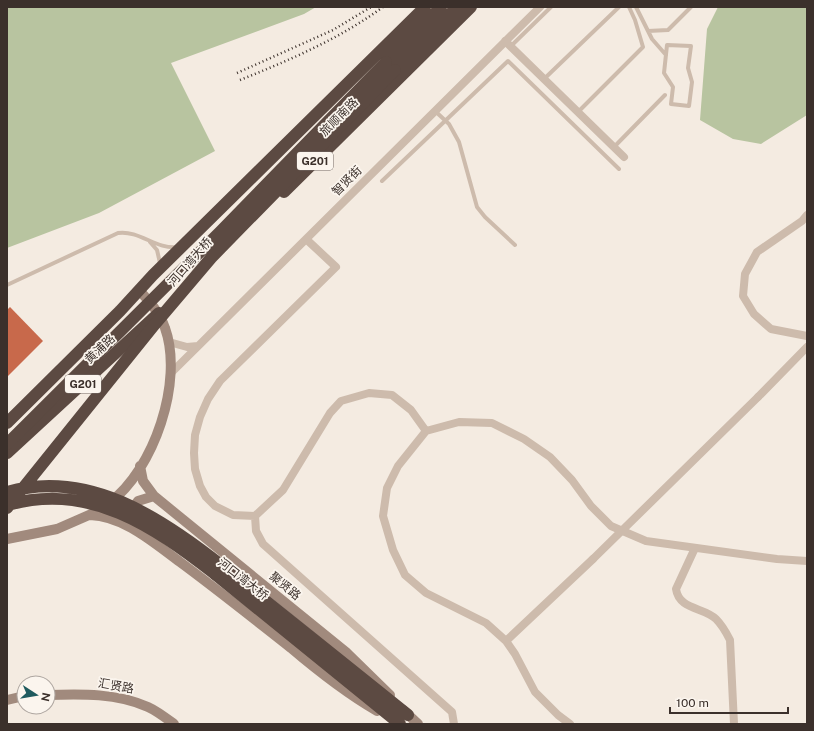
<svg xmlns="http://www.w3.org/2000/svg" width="814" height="731" font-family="'Public Sans','Noto Sans SC',sans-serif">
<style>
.green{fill:#b8c4a0}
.building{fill:#c8694b}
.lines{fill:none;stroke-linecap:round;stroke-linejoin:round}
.lane{stroke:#cdbbac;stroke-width:4}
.street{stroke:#cdbbac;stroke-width:8}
.secondary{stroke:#a18a7d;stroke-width:10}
.highway{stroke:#5c4a42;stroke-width:12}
.rail{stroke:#3b302b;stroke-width:2.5;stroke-dasharray:1 3;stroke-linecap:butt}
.street-bridge{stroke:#cdbbac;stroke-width:8}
.highway-bridge{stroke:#5c4a42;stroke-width:12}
.labels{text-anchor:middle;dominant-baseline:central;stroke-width:3.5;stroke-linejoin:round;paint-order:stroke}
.shield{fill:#fbf5ee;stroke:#756b66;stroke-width:1}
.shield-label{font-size:11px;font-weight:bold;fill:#3b302b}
.street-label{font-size:12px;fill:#3b302b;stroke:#fbf5ee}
</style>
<rect width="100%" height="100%" fill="#f4ebe1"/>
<path class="green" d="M7,7h309l-12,7 -133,49 44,88 -116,62 -92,35z
M718,7h89v108l-46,29 -28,-5 -33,-19 7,-91z"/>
<path class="building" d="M10,307l33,34 -36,36v-67z"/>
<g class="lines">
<path class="lane" d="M636,7l16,32 14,16
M648,31l20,-1 23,-23
M667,45l24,1 -3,22 4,14 -3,24 -18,-2 2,-17 -9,-14z
M511,46l40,-39
M544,79l75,-72
M435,111l14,13 10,18 18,65 8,10 30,28
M578,112l65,-65 -8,-27 -6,-13
M614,147l51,-52
M382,181l126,-120 111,108
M150,242l7,8 3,13
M7,285l111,-52c22,-3 38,17 60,14"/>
<path class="street" d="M505,41l119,116
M807,215l-5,6 -45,31 -12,22 -2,22 11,18 17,15 36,7
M306,239l30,28 -116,114 -12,18 -8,18 -5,18 -1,18 1,16 5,17 6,11 9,9 18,9 22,1 28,-26 47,-77 11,-12 28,-8 23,2 19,15 15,21
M169,342l18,5 11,-1
M171,373l369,-366
M758,397l49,-50
M255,516l1,15 7,13 189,168 2,12
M695,548l-19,41c3,21 28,18 40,30 6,6 10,13 14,21l4,84
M506,641l87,-82
M570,724l-12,-9 -23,-23 -20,-38 -9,-13 -20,-18 -60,-30 -21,-18 -12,-25 -10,-34 4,-28 11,-22 28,-35 33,-9 33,1 32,16 26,18 22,23 19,26 20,20 35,15 131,18 30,2"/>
<path class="secondary" d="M140,466l3,15 11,15 193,157 43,42
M109,503c45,-33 75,-122 56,-175 -5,-15 -16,-27 -26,-38
M129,514l9,-13 16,-5
M90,515c34,1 64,28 90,47 38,28 74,57 111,86 27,23 55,45 86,63
M7,539l50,-10 39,-17
M48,695c34,-1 69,-2 100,12 9,4 18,11 26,17
M7,700l17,-4
M403,710l15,14"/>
<path class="highway" d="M386,62l55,-55
M395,70l62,-63
M284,192l187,-185
M7,423l113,-112 33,-36 272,-268
M7,453l152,-140
M221,565l187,150
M215,574l185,150"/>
<path class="rail" d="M237,73l96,-43 38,-23
M240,80c50,-20 99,-41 143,-73"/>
<path class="street-bridge" d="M593,559l165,-162"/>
<path class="highway-bridge" d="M7,444l214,-213 165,-169
M7,492c81,-23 153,25 214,73
M8,505c82,-23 145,21 207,69
M7,508l148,-184 56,-66 184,-188"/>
</g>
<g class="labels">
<g class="shield">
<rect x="297" y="152" width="36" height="18" rx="3"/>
<rect x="65" y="375" width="36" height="18" rx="3"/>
</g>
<g class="shield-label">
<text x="315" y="161">G201</text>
<text x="83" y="384">G201</text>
</g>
<g class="street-label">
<text transform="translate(339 117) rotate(-45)">旅顺南路</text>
<text transform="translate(347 181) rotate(-45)">智贤街</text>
<text transform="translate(190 262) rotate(-49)">河口湾大桥</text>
<text transform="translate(100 349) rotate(-43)">黄浦路</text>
<text transform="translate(243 579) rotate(38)">河口湾大桥</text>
<text transform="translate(285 586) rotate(39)">聚贤路</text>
<text transform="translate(116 686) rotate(10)">汇贤路</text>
</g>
</g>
<rect width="814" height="731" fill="none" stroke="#3b302b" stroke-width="16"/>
<g transform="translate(36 695) rotate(102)"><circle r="19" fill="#fbf5ee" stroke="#aea6a0"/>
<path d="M0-3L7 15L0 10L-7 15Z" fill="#1f5a5e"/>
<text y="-6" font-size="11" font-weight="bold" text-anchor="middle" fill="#3b302b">N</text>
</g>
<path d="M670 707v6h118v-6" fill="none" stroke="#3b302b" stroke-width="2"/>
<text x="676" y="707" font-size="12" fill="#3b302b" stroke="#fbf5ee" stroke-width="3" paint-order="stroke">100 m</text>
</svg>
